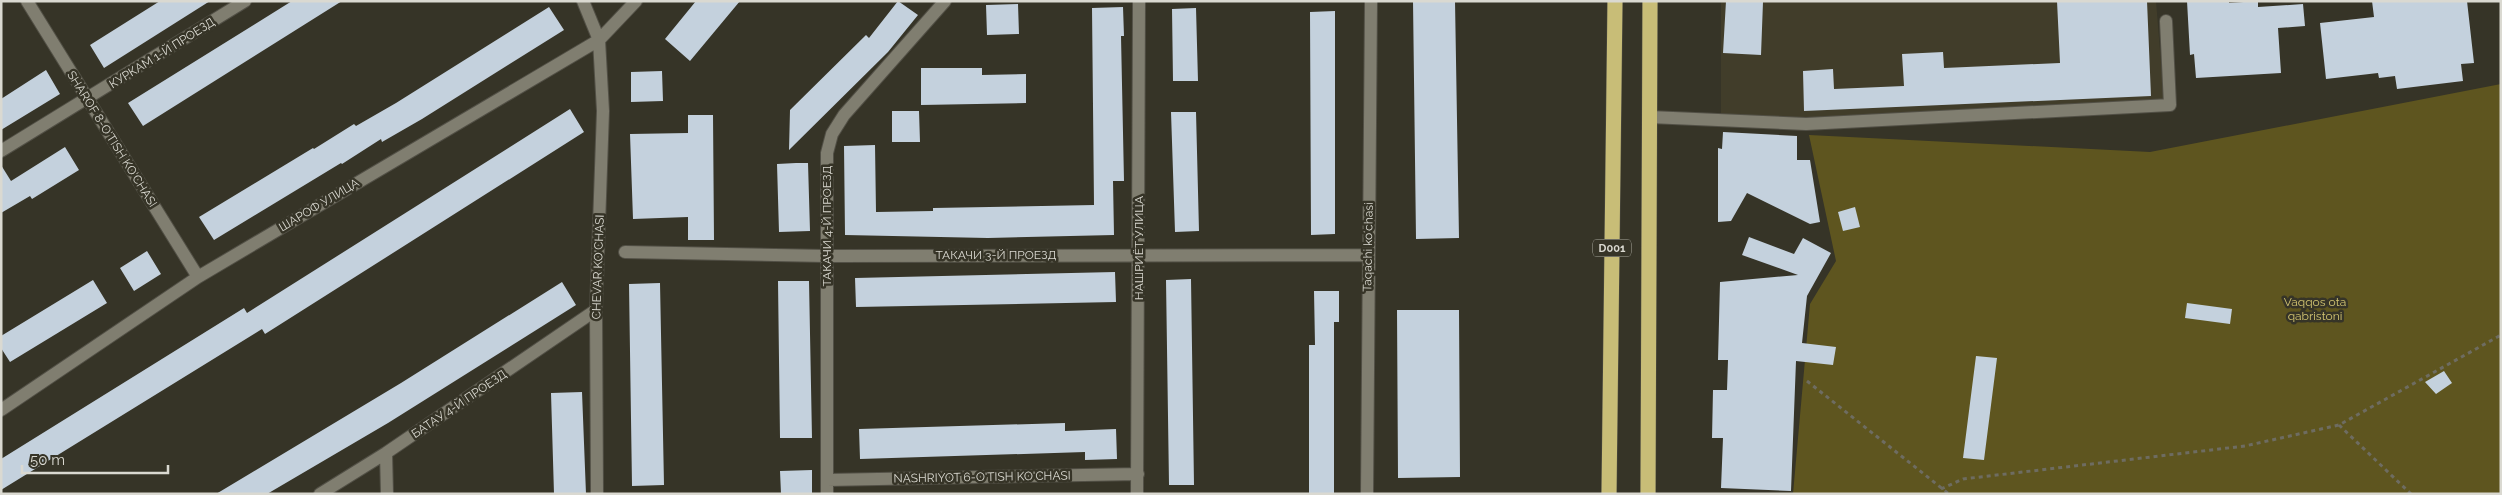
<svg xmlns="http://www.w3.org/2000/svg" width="2502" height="495" font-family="Raleway,sans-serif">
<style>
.built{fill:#413d2a}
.green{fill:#5e551f}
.building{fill:#c4d1dd}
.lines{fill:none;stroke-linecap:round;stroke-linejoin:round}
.minor-casing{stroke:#525046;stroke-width:14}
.highway-casing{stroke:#525046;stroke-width:16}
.path{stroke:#6e6c61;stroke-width:3;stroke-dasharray:4 4;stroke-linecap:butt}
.minor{stroke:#807e70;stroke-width:12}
.highway{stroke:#c8bd77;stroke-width:15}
.labels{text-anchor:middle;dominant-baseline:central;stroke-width:5;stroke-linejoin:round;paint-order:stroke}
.shield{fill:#363427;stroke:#a9a89e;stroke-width:1}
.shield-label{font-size:11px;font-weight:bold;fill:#dad9d1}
.street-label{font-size:12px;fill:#dad9d1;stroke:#363427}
.park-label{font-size:12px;fill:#d3c571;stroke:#363427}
</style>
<rect width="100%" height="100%" fill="#363427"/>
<path class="built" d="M1721,1h435l8,99 -368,19 -75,-5z"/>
<path class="green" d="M2501,84v410h-708l17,-190 26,-43 -27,-126 341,17z"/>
<path class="building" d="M160,1h50l-106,67 -14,-23z
M292,1h50l-199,125 -15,-23z
M696,1h44l-50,60 -25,-22z
M898,1l20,14 -30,37 -99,98 1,-40 76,-75 3,3z
M1413,1h42l4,237 -43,1z
M1726,1l37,1 -2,53 -38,-2z
M2057,1h90l4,95 -347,15 -1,-40 30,-2 1,20 70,-3 -2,-32 41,-2 1,16 116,-5z
M2187,1h42v2l29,-2v6l45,-3 2,22 -27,2 3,45 -85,5 -2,-24 -4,1z
M2372,1h95l7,62 -13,1 2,17 -66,8 -2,-13 -16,2 -1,-5 -52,6 -6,-56 54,-6z
M1018,4l1,30 -32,1 -1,-30z
M549,7l15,23 -142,89 -40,23 -1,-3 -39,25 -1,-1 -127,77 -15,-23 114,-69 1,1 40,-25 2,2 40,-23z
M1123,7l1,29h-3l3,145h-11l1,54 -126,3 -143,-3 -1,-89 31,-1 1,67 57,-1v-3l161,-3 -2,-197z
M1196,8l2,73h-25l-1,-72z
M1335,11v223l-24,1 -1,-223z
M921,68h61v7l44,-1v29l-105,2z
M46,70l14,24 -59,36v-31z
M662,71l1,30 -32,1v-30z
M570,109l14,23 -319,202 -3,-5 -261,161v-31l243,-151 3,5z
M892,111h27l1,31h-28z
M1171,112h25l3,119 -24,1z
M688,115h25l1,125h-26v-23l-55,2 -3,-85 58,-1z
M1723,132l74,4v24h13l10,62 -10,2 -63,-31 -16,28 -13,1v-74l4,1z
M65,147l14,23 -47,29 -2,-3 -29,17v-48l10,16z
M796,163h12l2,68 -31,1 -2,-68z
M1855,207l5,20 -17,4 -5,-19z
M1749,237l45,17 9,-16 28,15 -24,43 -5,47 34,4 -3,18 -37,-4 -5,130 -70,-3 2,-50h-11l1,-48h14l1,-30h-10l2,-78 78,-7 -56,-20z
M147,251l14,23 -27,17 -14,-23z
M1115,272l1,30 -260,5 -1,-29z
M1191,279l3,206h-25l-3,-205z
M93,280l14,23 -97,59 -9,-14v-12z
M778,281h31l3,157h-32z
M562,282l14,23 -188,118 -121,71h-51l185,-111z
M660,283l4,202 -32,1 -3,-202z
M1314,291h25v31h-5v172h-25v-149h6z
M2187,303l45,6 -2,15 -45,-6z
M1397,310h62l1,167 -62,1z
M1976,356l21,2 -13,102 -21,-2z
M2444,371l8,12 -16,11 -11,-12z
M582,392l4,102h-32l-3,-101z
M1065,423v8l51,-2 1,30 -32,1v-8l-225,7 -1,-30z
M812,470v24h-31l-1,-23z"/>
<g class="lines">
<defs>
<path id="minor" d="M27,1l171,276
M583,1l16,39 4,71 -7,199 1,184
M1650,117l156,7 364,-19 -4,-84
M1,151l244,-150
M625,252l201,4 542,-1
M1,410l197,-133 401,-237 37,-39
M386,453l1,41
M827,480l311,-6
M320,494l66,-41 210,-143
M827,494v-341l5,-19 12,-19 101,-114
M1137,494l2,-493
M1367,494l4,-493"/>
<path id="highway" d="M1609,494l6,-493
M1648,494l2,-493"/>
</defs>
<use href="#minor" class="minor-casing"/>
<use href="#highway" class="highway-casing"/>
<path class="path" d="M1807,381l142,113
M2339,425l72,69
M1941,489l22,-10 282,-33 94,-21 162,-90"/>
<use href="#minor" class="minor"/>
<use href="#highway" class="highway"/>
</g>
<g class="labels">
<rect class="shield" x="1593" y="239.5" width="38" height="17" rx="4"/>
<g class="shield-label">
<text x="1612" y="248">D001</text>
</g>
<g class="street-label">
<text transform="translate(162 53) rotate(-32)">КУРКАМ 1-Й ПРОЕЗД</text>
<text transform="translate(112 139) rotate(58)">SHAROF 8-O'TISH KO'CHASI</text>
<text transform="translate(319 205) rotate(-31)">ШАРОФ УЛИЦА</text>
<text transform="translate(827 226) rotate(-90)">ТАКАЧИ 4-Й ПРОЕЗД</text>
<text transform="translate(1368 247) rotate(-89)">Taqachi koʻchasi</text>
<text transform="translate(1139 248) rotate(-90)">НАШРИЁТ УЛИЦА</text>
<text x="996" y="255">ТАКАЧИ 3-Й ПРОЕЗД</text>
<text transform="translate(598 267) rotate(-88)">CHEVAR KO'CHASI</text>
<text transform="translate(459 404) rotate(-34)">БАТАУ 4-Й ПРОЕЗД</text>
<text transform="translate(982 477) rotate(-1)">NASHRIYOT 6-O'TISH KO'CHASI</text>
</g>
<g class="park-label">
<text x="2315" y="302">Vaqqos ota<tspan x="2315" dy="14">qabristoni</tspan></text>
</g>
</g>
<rect width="2502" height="495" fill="none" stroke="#dad9d1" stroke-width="5"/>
<path d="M22 465v8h146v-8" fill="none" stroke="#dad9d1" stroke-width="2.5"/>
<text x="30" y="465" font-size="15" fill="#dad9d1" stroke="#363427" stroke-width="4" paint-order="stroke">50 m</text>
</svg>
